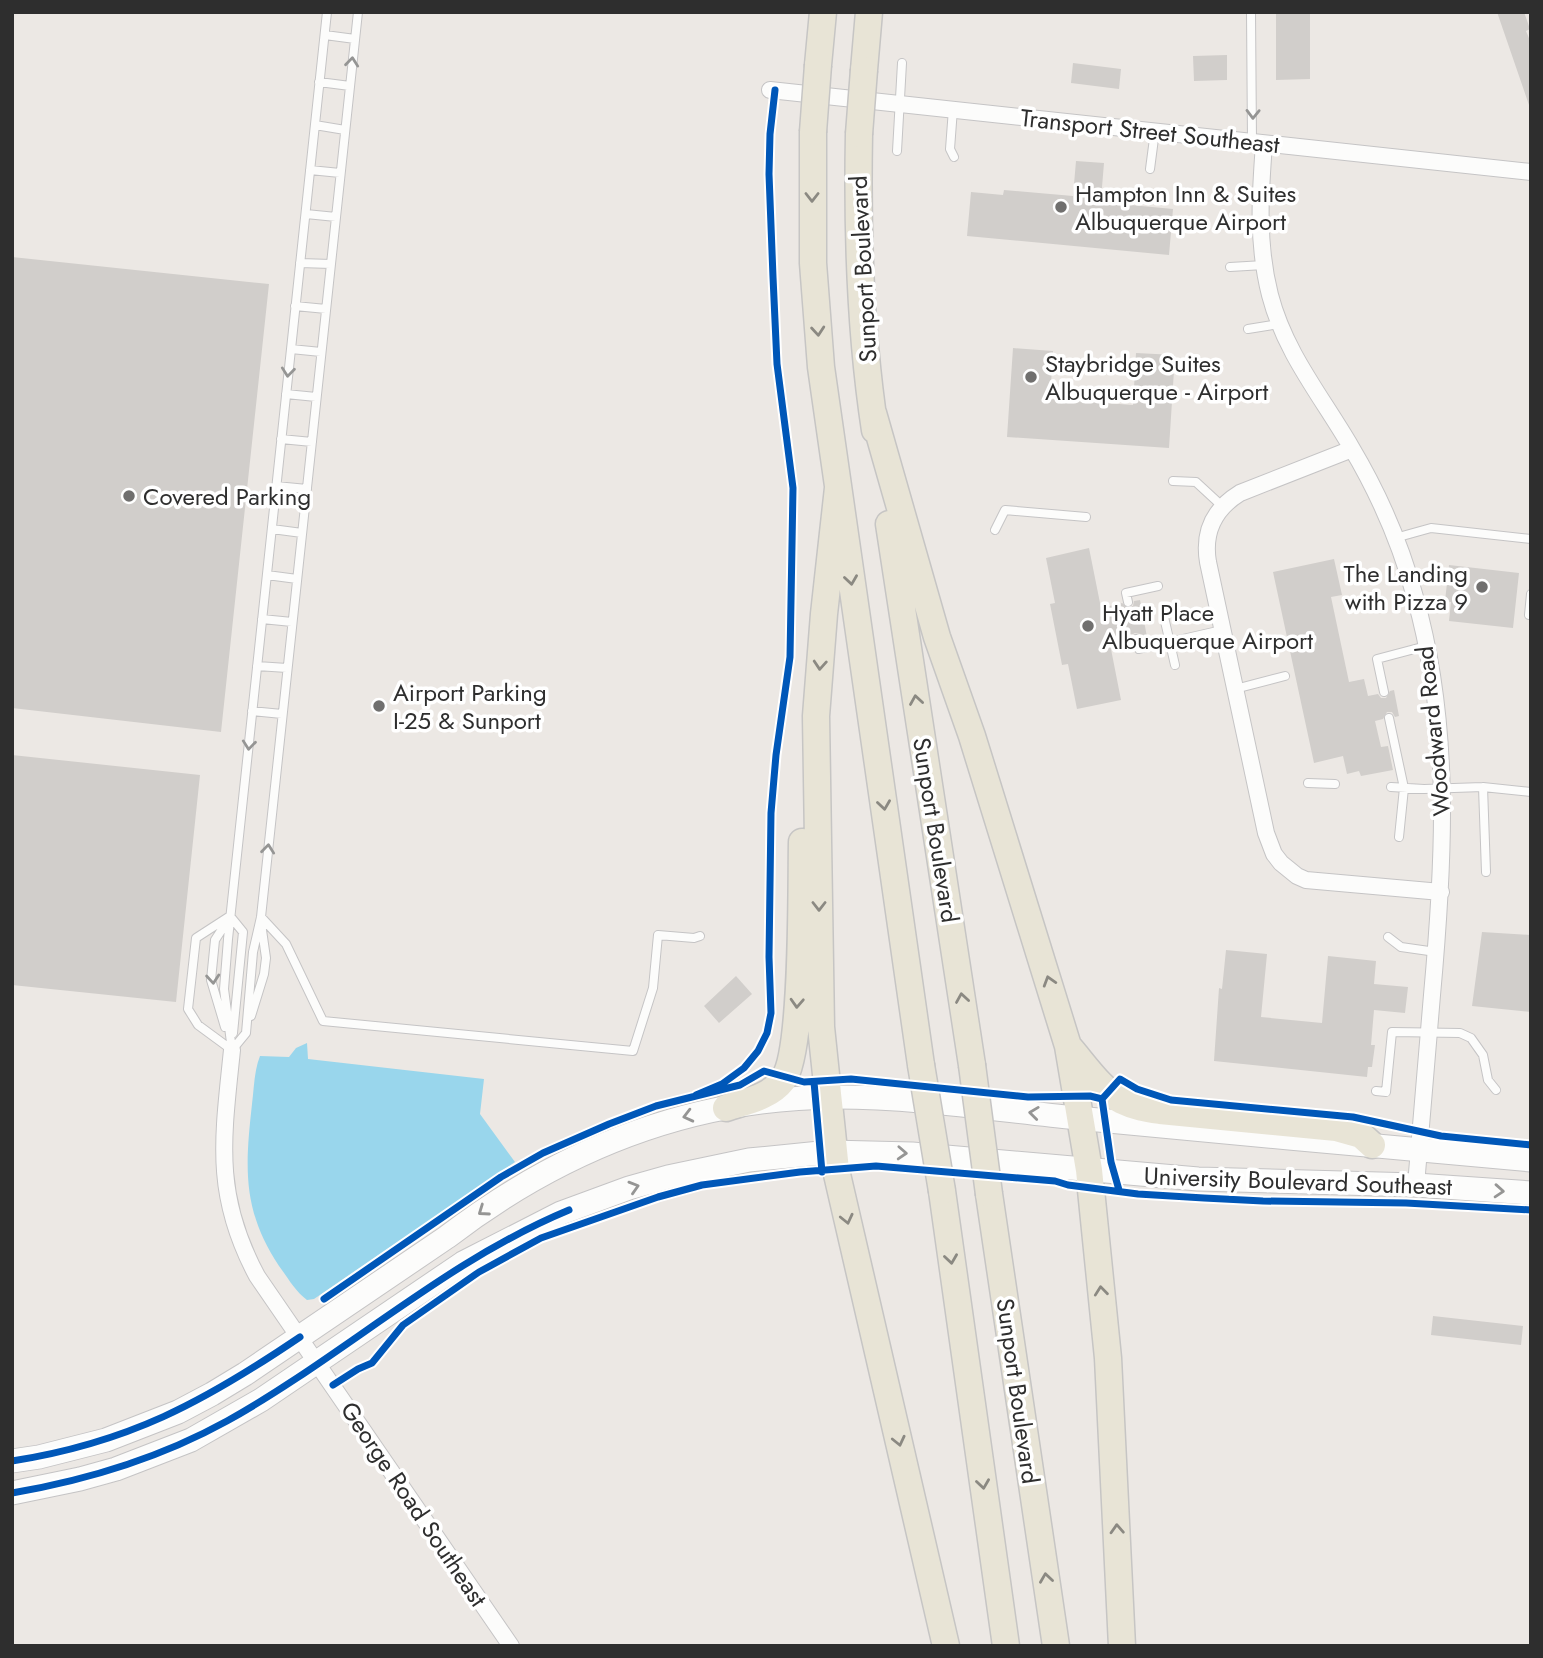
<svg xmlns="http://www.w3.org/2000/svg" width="1543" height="1658" font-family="Jost,sans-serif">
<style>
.water{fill:#99d6ec}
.building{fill:#d1cecb}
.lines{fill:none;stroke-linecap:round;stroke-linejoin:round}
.service-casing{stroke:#c5c4c5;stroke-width:10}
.minor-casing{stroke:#c5c4c5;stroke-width:18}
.secondary-casing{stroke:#c5c4c5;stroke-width:25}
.primary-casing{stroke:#c6c5c4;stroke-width:29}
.service{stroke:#fcfcfb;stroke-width:8}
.minor{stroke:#fcfcfb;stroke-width:16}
.secondary{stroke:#fcfcfb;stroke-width:23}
.primary{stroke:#e8e4d6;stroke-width:26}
.primary-bridge-casing{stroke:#c6c5c4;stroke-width:29;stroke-linecap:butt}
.primary-bridge{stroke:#e8e4d6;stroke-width:26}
.cycleway-casing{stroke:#fff;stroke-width:11}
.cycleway{stroke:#0057b8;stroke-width:7}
.oneway{stroke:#959594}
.oneway2{stroke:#8b8982}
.poi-dot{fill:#706f6e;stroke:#fff;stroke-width:2.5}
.labels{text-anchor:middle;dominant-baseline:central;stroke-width:7;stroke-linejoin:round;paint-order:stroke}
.street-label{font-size:24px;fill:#2e2e2e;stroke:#fff}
.poi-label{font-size:24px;fill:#2e2e2e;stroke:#fff;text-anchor:start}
</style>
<rect width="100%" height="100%" fill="#ece8e4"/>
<path class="water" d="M307,1043l1,16 176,20 -4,35 35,48 -201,137 -7,1c-12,-9 -19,-22 -28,-34 -37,-56 -34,-98 -27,-162 2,-15 2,-33 8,-48l29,1 7,-9z"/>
<path class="building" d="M1276,12h34v67l-34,1z
M1497,12h27l6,17 -4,2 5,12v62h-2z
M1227,55v25l-33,1 -1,-25z
M1073,63l48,6 -2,20 -48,-6z
M1076,161l28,2 -3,36 31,3 -1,3 42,4 -4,46 -202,-19 4,-44 32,3 1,-5 69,6z
M12,257l257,27 -48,448 -209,-24z
M1013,348l40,3 -3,48 83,6 3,-52 39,2 -6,93 -162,-11z
M1089,548l12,60 21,-5 7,5 4,-2 1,-5 6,-1 7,37 -4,1 -3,-4 -5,-1 -4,2 -1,5 -20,4 11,56 -44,9 -9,-45 -6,1 -12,-61 5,-1 -9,-45z
M1334,559l8,36 -11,2 18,85 15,-3 4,17 10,-2 3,4h5l4,-7 4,-1 5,26 -4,1 -3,-5h-5l-4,7 -8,2 6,26 7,-1 5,24 -32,6 -2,-5 -12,3 -4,-18 -29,7 -41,-191z
M1449,565l70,8 -6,55 -64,-7 2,-19 -6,-1z
M12,755l188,20 -24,227 -164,-17z
M1482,932l49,3v77l-59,-6z
M1226,950l41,4 -6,63 61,6 6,-67 48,5 -2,23 34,3 -3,26 -31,-3 -3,35h4l-3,22h-4l-1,10 -153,-16 5,-73 3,1z
M736,976l16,18 -33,29 -15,-17z
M1433,1316l90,10 -2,19 -90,-10z"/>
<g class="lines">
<defs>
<path id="service" d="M1251,12l1,130
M325,35l30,4
M319,82l31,4
M953,109l-3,40 4,8
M315,125l30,5
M897,151l5,-88
M1150,169l5,-38
M310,170l30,3
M306,214l30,3
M300,263l31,1
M1230,267l34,-2
M295,306l31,3
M1248,329l31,-5
M291,349l30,3
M286,394l30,3
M281,439l31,3
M1173,481l23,1 26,24
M276,486l31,3
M272,529l30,4
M995,530l10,-20 81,7
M1395,538l36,-10 100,11
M267,575l30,4
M1128,602l-2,-9 32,-7
M1529,615l2,-21
M1164,617l11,48
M262,619l30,3
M1136,639l3,10 83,-19
M257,666l30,2
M1235,689l50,-13
M1384,692l-7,-33 49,-13
M252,711l30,3
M1389,718l15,70 -5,49
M1308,783l27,1
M1391,787l33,2 59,-2 48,5
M1483,787l3,85
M230,916l-34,22 -8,71 10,16 34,25
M230,916l13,16 -10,101
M261,917l25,27 37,77 310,30 20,-63 5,-53 36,3 6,-2
M1388,937l13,10 35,5
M251,1016l13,-42 2,-16 -5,-35
M225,1027l-14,-47 4,-40 13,-20
M232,1050l14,-17 7,-81 8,-35 97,-905
M232,1050l-8,-61 4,-50 99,-927
M1376,1091l10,1 6,-60 68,1 11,5 12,17 5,25 8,10"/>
<path id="minor" d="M770,90l761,82
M1264,144c-4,52 -7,100 6,151 15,58 52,102 81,152 28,47 50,98 64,150 37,130 29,266 17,398 -5,64 -11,127 -16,190
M1352,449l-112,44c-26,16 -37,39 -32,69l58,271 8,21 7,9 16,13 9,4 135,12
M232,1050c-9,88 -19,144 25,226l254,370"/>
<path id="secondary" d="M12,1461l27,-4 67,-17 72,-28 34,-18 33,-20 202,-137c115,-88 244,-139 389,-140 81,0 161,13 241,21 151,15 303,28 454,42
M12,1493l68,-14 36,-10 75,-29 70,-40 202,-137 98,-50 68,-25 39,-11 81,-17 81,-8 82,2 286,25 218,6 115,8"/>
<path id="primary" d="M818,65l5,-53
M864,70l5,-58
M813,132v131l8,104 100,698
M859,134c-2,100 1,198 16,296
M873,413l64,224 35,99 96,310 21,124 19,188 14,288
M838,488l-14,126 -8,102 5,311 15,143 110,476
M889,524l83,541
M1068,1046c16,18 33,44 54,55 12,6 25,8 38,10l176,17 25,7 11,10
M726,1108c20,-7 43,-10 57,-28 21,-28 18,-195 19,-238
M942,1191l64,455
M989,1194l67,452"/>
</defs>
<use href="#service" class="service-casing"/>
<use href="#minor" class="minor-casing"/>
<use href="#secondary" class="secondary-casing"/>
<use href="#primary" class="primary-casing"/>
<use href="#service" class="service"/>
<use href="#minor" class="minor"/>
<use href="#secondary" class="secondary"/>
<use href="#primary" class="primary"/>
<defs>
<path id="primary-bridge" d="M813,132l5,-67
M859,134l5,-64
M921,1065l21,126
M972,1065l17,129"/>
</defs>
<use href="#primary-bridge" class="primary-bridge-casing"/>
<use href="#primary-bridge" class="primary-bridge"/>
<defs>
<path id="cycleway" d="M814,1082l8,90
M696,1095l26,-11 22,-16 14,-17 9,-18 4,-20 -2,-56 2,-144 5,-58 14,-98 3,-169 -16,-124 -4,-87 -4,-103 1,-40 5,-44
M1102,1099l18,-20 17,10 34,11 182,17 88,19 90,9
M324,1299l177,-122 42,-24 66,-29 47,-18 84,-21 24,-14 40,11 47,-3 177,18 62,-1 12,3 9,63 8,28
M333,1385l25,-16 14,-6 31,-38 76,-53 62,-34 117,-41 44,-12 98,-13 76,-6 179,15 13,4 70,9 66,4 59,3 143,2 125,7
M12,1461c116,-18 192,-59 288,-124
M12,1493c76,-13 148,-35 215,-72 118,-66 217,-159 342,-211"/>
</defs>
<use href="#cycleway" class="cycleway-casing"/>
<use href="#cycleway" class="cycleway"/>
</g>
<defs><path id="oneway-chevron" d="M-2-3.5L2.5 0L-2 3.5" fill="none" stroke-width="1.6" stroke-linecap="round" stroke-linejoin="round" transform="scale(1.75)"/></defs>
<g class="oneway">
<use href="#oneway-chevron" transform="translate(352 62) rotate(-84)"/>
<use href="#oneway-chevron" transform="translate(1253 114) rotate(91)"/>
<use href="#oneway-chevron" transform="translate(288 372) rotate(96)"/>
<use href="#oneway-chevron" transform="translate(249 745) rotate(96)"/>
<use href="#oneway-chevron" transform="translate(268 849) rotate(-84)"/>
<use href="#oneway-chevron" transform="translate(213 979) rotate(85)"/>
<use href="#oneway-chevron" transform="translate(1034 1113) rotate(-173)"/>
<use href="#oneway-chevron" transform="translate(688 1116) rotate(166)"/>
<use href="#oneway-chevron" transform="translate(902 1153) rotate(3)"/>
<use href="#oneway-chevron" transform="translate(634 1187) rotate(-17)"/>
<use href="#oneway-chevron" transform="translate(1499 1191) rotate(4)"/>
<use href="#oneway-chevron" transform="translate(483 1211) rotate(145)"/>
</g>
<g class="oneway2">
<use href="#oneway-chevron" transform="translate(812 197) rotate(90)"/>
<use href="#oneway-chevron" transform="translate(818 331) rotate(85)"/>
<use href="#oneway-chevron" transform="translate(851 580) rotate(82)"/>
<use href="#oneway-chevron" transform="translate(820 665) rotate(94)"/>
<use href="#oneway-chevron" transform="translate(916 700) rotate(-99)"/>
<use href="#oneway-chevron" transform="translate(884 805) rotate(82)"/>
<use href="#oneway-chevron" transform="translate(819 906) rotate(90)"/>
<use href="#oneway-chevron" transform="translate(1049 981) rotate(-107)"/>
<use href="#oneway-chevron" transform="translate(962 998) rotate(-99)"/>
<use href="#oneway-chevron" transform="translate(797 1003) rotate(93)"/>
<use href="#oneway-chevron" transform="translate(847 1219) rotate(77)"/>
<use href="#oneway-chevron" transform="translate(951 1259) rotate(82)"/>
<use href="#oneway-chevron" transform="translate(1101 1291) rotate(-96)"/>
<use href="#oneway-chevron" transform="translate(899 1441) rotate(77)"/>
<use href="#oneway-chevron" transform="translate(983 1484) rotate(82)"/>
<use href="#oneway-chevron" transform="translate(1117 1529) rotate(-93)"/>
<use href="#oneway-chevron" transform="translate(1046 1578) rotate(-98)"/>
</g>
<g class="poi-dot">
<circle cx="1061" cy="207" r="7"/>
<circle cx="1031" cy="377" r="7"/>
<circle cx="129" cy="496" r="7"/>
<circle cx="1482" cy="587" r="7"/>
<circle cx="1088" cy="626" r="7"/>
<circle cx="379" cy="706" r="7"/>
</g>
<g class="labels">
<g class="street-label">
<text transform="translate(1150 131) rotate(6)">Transport Street Southeast</text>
<text transform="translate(863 269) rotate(-93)">Sunport Boulevard</text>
<text transform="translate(1433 731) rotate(-96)">Woodward Road</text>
<text transform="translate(936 830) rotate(81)">Sunport Boulevard</text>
<text transform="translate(1298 1181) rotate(2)">University Boulevard Southeast</text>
<text transform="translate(1018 1391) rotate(82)">Sunport Boulevard</text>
<text transform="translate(414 1504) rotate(56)">George Road Southeast</text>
</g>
<g class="poi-label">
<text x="1075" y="193">Hampton Inn &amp; Suites<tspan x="1075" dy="28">Albuquerque Airport</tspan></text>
<text x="1045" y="363">Staybridge Suites<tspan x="1045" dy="28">Albuquerque - Airport</tspan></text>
<text x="143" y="496">Covered Parking</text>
<text x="1468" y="573" text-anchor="end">The Landing<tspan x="1468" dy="28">with Pizza 9</tspan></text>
<text x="1102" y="612">Hyatt Place<tspan x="1102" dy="28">Albuquerque Airport</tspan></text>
<text x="393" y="692">Airport Parking<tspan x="393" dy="28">I-25 &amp; Sunport</tspan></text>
</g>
</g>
<rect width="1543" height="1658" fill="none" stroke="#2e2e2e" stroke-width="28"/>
</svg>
